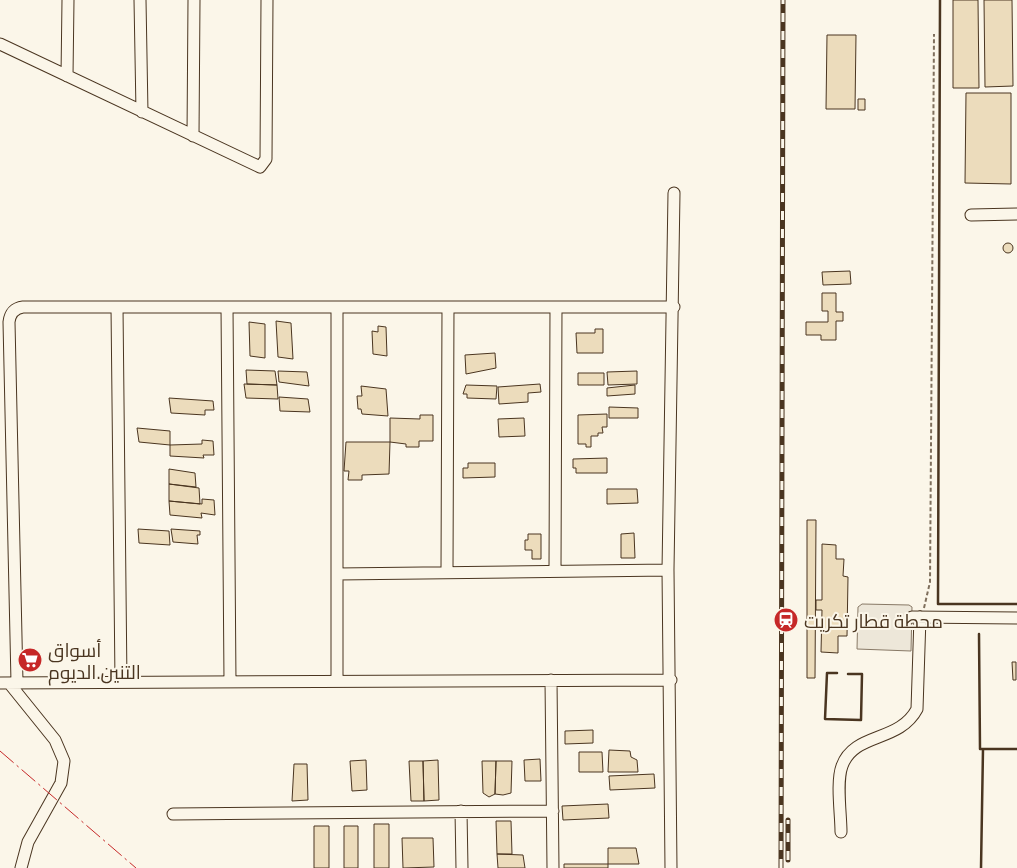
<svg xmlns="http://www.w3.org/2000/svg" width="1017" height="868" font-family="'Titillium Web',Cairo,sans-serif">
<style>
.parking{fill:#ede7d9;stroke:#887966}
.building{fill:#ecdcbc;stroke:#4a3520}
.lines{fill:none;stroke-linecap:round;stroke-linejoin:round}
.minor-casing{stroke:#4a3520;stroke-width:13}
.path{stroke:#7f6f5c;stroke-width:2;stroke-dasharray:4 2.5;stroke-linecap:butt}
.minor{stroke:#fbf6e9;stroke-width:11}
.rail-casing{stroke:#4a3520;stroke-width:5}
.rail{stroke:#fbf6e9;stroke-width:3;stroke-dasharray:9;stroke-linecap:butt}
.wall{stroke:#4a3520;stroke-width:2.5}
.power{stroke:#c62828;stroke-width:1;stroke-dasharray:18 4 2.5 4;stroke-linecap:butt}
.labels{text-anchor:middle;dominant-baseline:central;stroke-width:4;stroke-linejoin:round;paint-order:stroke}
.poi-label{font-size:19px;fill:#4a3520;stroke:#fbf6e9;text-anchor:start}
</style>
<rect width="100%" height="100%" fill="#fbf6e9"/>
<path class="parking" d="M862,604l47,1 3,2 -1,44 -54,-2 1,-42z"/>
<path class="building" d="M953,0h25l1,88h-26z
M984,0h28l1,86 -28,1z
M827,35h29l-1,74h-29z
M966,93h45v91l-46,-1z
M858,99h7v11h-7z
M1003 248a5 5 0 1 1 10 0a5 5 0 1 1-10 0Z
M850,271l1,13 -28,1 -1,-13z
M822,293h14v19h7v9h-7v19h-15v-5h-15v-13h22v-11h-6z
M276,321l15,2 2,36 -15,-2z
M249,322l16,2v34l-15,-2z
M378,326l8,1 1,29 -14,-2 -1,-23 6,1z
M595,329h8v24h-26l-1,-20h19z
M495,353l1,15 -30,6 -1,-19z
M246,370l29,1 2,14 -30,-1z
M278,371l29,1 2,14 -30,-4z
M637,371v13l-29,1 -1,-13z
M578,373h26v12h-26z
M244,384l33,1 1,14 -32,-1z
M540,384l1,8 -13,1v9l-29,2 -1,-17z
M466,385l31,1 -1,13 -29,-1v-4h-4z
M635,385v9l-28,2v-8z
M361,386l25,3 2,27 -26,-2 -1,-5h-3l-1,-13h5z
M279,397l29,2 2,13 -30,-1z
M169,398l44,3 1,9h-9v5l-34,-2z
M609,407l29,1v10h-29z
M607,414v13h-5l1,6h-5v3h-7v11h-5v-3h-8v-29z
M420,415h13v26h-14v6h-13v-3l-16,-2v-24l30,1z
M524,418l1,18 -26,1 -1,-18z
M137,428l33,3v14l-31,-3z
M202,440l11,1 1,14h-11l1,3 -34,-2v-11l32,-1z
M346,442h44l-1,32 -27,1v5h-14l1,-9h-5z
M607,458v15h-31v-5h-3v-9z
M468,463h27v14l-32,1v-10h5z
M169,469l26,4 1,14 -27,-3z
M169,484l30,4 1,16 -31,-3z
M607,489h30l1,14 -31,1z
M202,499l12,1 1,15 -14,-2 1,5 -32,-3 -1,-14 33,3z
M807,520h9l-1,158h-8z
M138,529l31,2 1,14 -31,-2z
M171,529l29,2v4h-3l1,9 -25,-2z
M634,533l1,25h-14v-24z
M528,534h13v25h-9v-9h-7v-10h3z
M822,544l14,1v14h8l-1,17 5,1 -1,59h-9v17l-17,-1 1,-42h-6v-10h6z
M1012,662h4v18h-3z
M593,730v13l-28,1v-13z
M609,750l21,1 1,6 6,3 1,12h-30z
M579,752h23l1,20h-24z
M540,759l1,22h-16l-1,-21z
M366,760l1,30 -15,1 -2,-30z
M438,760l1,40 -15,1 -1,-40z
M409,761h14l1,40h-13z
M482,761h14l-1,33 -6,3 -6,-4z
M496,761h16l-1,32 -8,2 -8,-1z
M294,764h13l1,36 -16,1z
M654,774l1,14 -45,2 -1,-14z
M608,804l1,14 -46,2 -1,-14z
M496,821h15l1,33h-15z
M374,824h15v44h-15z
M314,826h15v42h-15z
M344,826h14v42h-14z
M402,838h31l1,29 -31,1z
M608,848h28l3,16h-31z
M497,854l26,1 2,13h-27z
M564,864h44v4h-44z"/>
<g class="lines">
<defs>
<path id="minor" d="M140,0l2,112
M0,44l260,123 6,-8 1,-159
M67,76l1,-76
M193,136l1,-136
M971,215l46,-1
M117,307l4,375
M227,307l3,374
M555,571l1,-264
M447,572l1,-265
M337,574l331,-4
M912,617l105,1
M551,680l2,188
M337,681v-374
M17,682l-8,-360c1,-9 6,-14 14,-15h651
M0,683l671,-3
M9,683l46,57 9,21 -3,22 -33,59 -7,26
M461,811l1,57
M173,814l380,-3
M841,832c0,-18 -5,-50 1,-66 12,-34 57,-23 75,-57l3,-92
M671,868l-3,-298 6,-377"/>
</defs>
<use href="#minor" class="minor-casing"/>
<path class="path" d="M924,608l6,-26 4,-548"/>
<use href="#minor" class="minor"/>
<defs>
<path id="rail" d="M788,860v-40
M781,868l2,-868"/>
</defs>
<use href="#rail" class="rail-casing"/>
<use href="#rail" class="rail"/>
<path class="wall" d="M940,0l-2,604h79
M979,634l1,115h3l-2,119
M837,673h-10l-2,46 36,1 1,-46h-14
M983,749h34"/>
<path class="power" d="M0,751l136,117"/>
</g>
<defs>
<symbol id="station-disc" viewBox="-11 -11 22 22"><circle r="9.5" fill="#c62828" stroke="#fbf6e9"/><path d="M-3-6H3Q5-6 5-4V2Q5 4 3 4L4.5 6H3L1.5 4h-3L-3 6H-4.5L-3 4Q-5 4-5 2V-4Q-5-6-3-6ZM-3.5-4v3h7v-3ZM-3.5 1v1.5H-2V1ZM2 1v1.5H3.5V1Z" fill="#fff"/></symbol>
<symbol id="supermarket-disc" viewBox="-11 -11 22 22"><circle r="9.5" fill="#c62828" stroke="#fbf6e9"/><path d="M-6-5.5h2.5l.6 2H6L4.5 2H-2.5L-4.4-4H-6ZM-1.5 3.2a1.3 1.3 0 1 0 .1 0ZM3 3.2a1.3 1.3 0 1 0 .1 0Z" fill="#fff"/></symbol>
</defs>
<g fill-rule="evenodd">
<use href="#station-disc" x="772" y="606" width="28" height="28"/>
<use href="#supermarket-disc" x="16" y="646" width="28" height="28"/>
</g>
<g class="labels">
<g class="poi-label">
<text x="804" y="620">محطة قطار تكريت</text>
<text x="48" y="649">أسواق<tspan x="48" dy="22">التنين.الديوم</tspan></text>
</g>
</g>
</svg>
